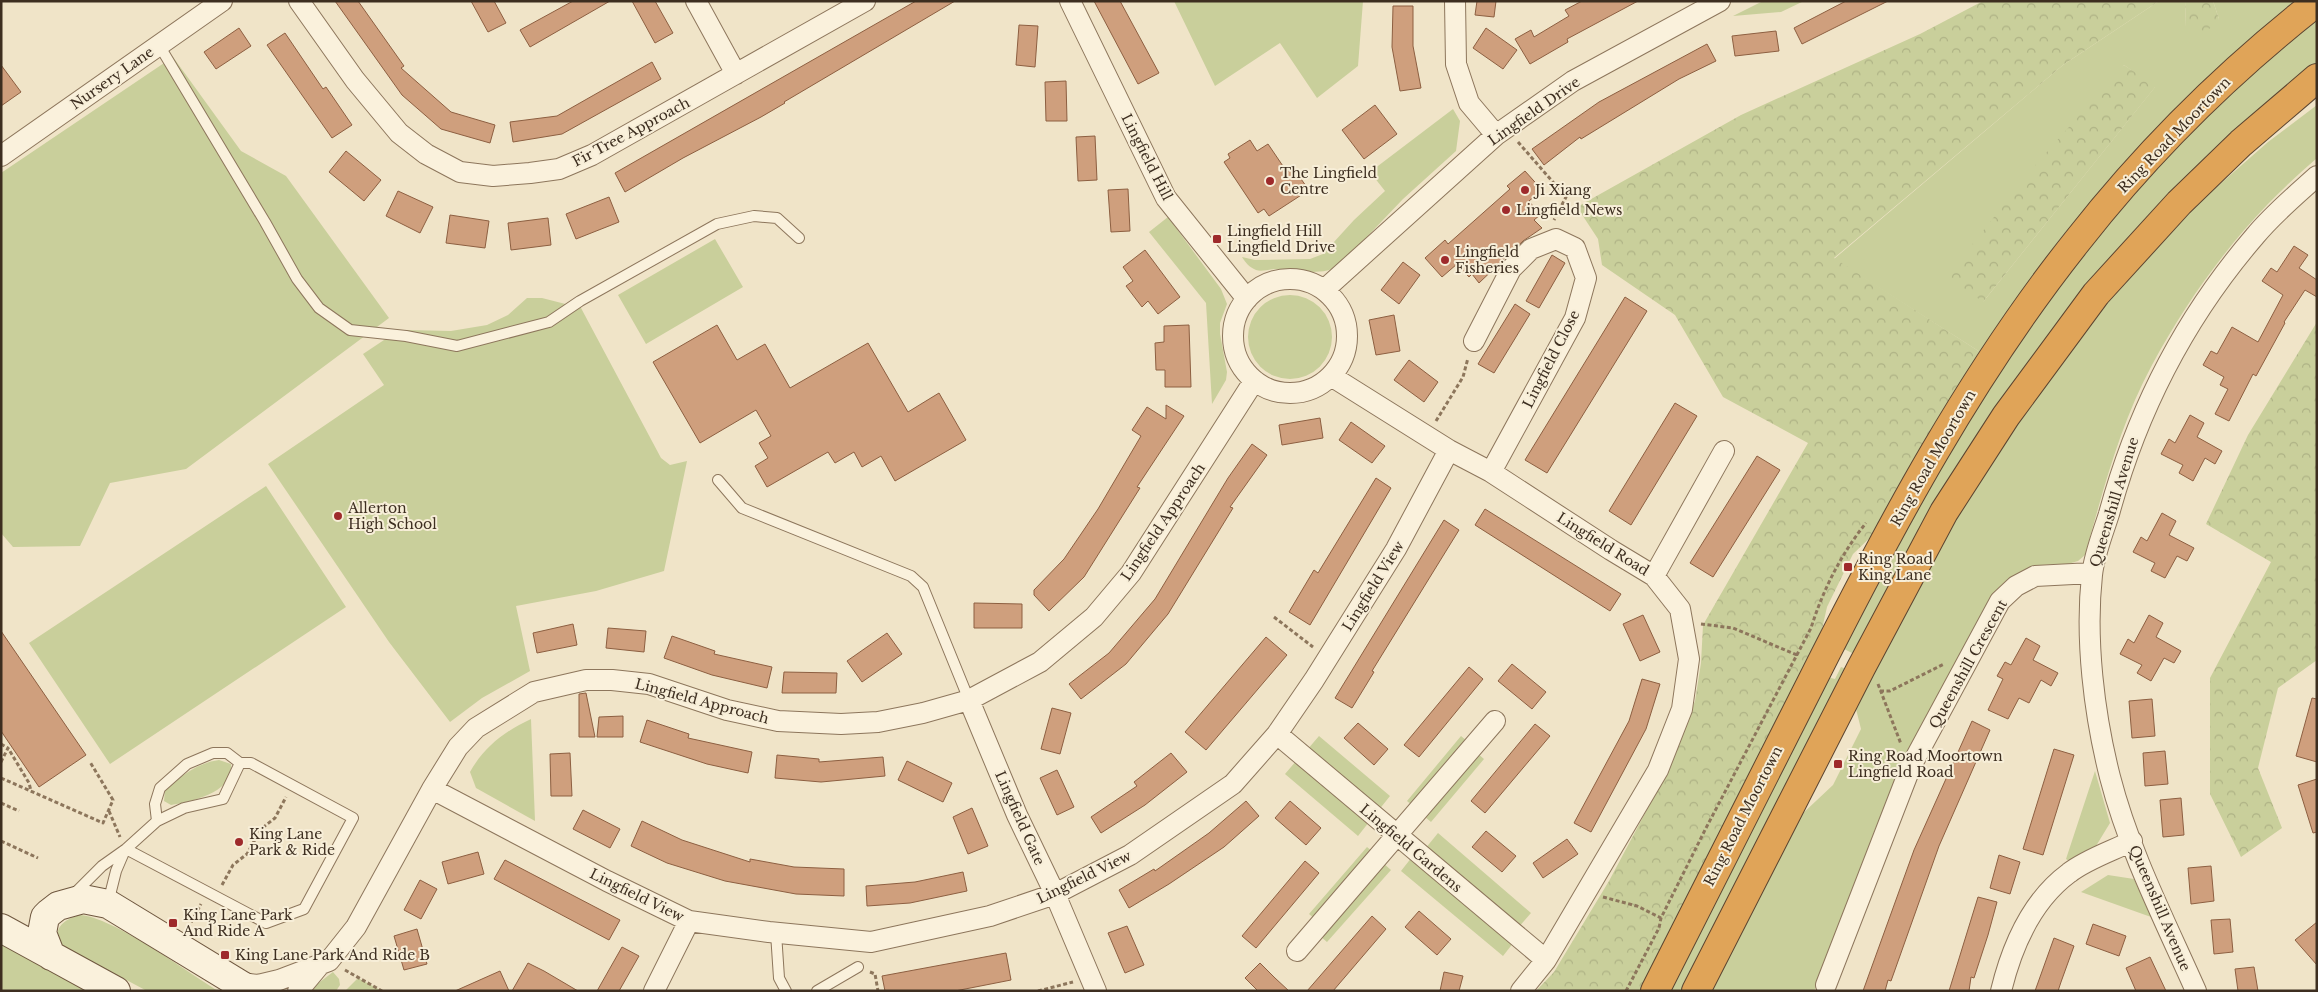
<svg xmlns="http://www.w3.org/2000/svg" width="2318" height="992" font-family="'Libre Baskerville',serif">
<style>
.grass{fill:#c9cf9b;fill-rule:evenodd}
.forest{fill:url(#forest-crowns)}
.building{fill:#cf9f7d;stroke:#8d5f41}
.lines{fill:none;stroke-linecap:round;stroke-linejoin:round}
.lane-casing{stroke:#8d765c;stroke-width:12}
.street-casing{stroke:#8d765c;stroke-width:22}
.secondary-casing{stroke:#6f573f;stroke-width:30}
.highway-casing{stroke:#5b4430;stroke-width:30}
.path{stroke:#8d765c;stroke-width:3;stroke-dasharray:4 2.5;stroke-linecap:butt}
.lane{stroke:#faf1dc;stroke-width:10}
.street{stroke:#faf1dc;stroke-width:20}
.secondary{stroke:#faf1dc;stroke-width:28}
.highway{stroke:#e0a458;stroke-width:28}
.poi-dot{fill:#9e2a2b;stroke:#f7eed8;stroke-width:2}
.labels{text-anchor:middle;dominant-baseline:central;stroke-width:4;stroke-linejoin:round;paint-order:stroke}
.street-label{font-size:14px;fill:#3d2e20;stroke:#f7eed8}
.poi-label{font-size:14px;fill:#3d2e20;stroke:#f7eed8;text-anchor:start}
</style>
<defs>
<pattern id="forest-crowns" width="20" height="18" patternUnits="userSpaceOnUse" patternTransform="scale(1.25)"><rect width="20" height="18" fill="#c9cf9b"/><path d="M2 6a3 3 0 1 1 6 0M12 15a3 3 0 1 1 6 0" fill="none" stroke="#aeb285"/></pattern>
</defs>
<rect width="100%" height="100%" fill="#f0e4c8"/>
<path class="grass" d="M1174,1h189l-5,65 -41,32 -37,-55 -65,43z
M1763,1h41l-23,11 -48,4z
M2159,1h26l1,26 33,-8 -6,-18h86l-80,66 -95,97 -64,75 -80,113 -146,-93 229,-194zM2124,65l31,22 -172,215z
M2317,17v48l-153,136 -308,454 -14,-7 105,-198 122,-183 76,-90 99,-99z
M173,57l68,94 45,25 103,142 -203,151 -76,14 -30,63 -67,1 -12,-14v-360z
M2317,105v53c-17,15 -34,30 -50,47 -45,47 -84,102 -115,160 -32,59 -49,126 -67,190l-7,6 -10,3 -28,1 -16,5 -19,12 -16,19 -25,45 -89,183 -52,146 -9,16h-102l88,-175 33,-31 28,-56 -5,-20 38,-82 56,-102 37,-59 64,-91 77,-98 75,-78 65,-57z
M1453,109l7,12 -4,30 -53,48 -63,66c-17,12 -45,5 -65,4 -6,0 -13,3 -19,1 -7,-3 -10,-7 -14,-13l13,3 55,-1 13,-5 31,-34 31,-29 -15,-19z
M1168,217l53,72 6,15 -7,19v11l7,38 -1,8 -14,24 -6,-101 -57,-71z
M715,239l28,48 -97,57 -28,-49z
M1248 337a42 42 0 1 1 84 0a42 42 0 1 1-84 0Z
M527,298h15l39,10 80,150 9,7 17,-4 -23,110 -68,20 -80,15 14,65 -48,27 -32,24 -61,-80 -121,-178 116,-79 -21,-31 33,-22 10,-2 45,1 36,-6 21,-10z
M266,486l80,121 -236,157 -81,-121z
M1841,667l8,3 -166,321h-17l161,-314 8,2z
M531,719l4,102 -59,-33 -6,-16c14,-25 35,-41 61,-53z
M1319,736l71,60 -12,15 -71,-61z
M1461,736l6,5 -54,65 -6,-5z
M1477,753l7,6 -53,63 -7,-6z
M219,760l12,4c3,29 -39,37 -60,41l-7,-4 1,-11c16,-14 32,-27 54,-30z
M1297,760l72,62 -11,14 -73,-62z
M2095,771l15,52 -14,23 -27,15 -3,-2z
M1438,833l93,80 -14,16 -92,-80z
M1367,847l6,5 -58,67 -6,-5z
M1412,857l102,85 -11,14 -102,-85z
M1383,863l8,7 -64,72 -7,-6z
M2108,875l26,4 17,38 -70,-25z
M80,915c33,2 106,56 138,76h-71l-86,-46c-10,-17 4,-26 19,-30z
M1,937l101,54h-101z
M333,972l6,7 1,6 -4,6h-28z
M358,978l24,13h-37z"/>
<path class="forest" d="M1983,1h176l-96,64 -229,193 146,94 -102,178 -25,24 -26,53 -7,31 -177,353h-107l18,-19 55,-91 58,-109 28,-71 6,-38 2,-38 105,-182 -85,-46 -48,-82 -73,-50 -4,-26 -21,-32 164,-92 179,-81z
M2185,1h28l6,18 -15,15 -18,-7z
M2124,65l32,21 -173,216 -36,-26 90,-113z
M2317,322v338l-39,28 -20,80 24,60 -41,29 -31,-63v-116l61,-116 -65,-38 42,-89z"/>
<path class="building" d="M335,1h23l46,65 -3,2 50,44 44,13 -5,18 -49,-14 -39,-34z
M471,1h23l12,22 -18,9z
M573,1h37l-80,46 -10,-17z
M632,1h23l18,32 -18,10z
M916,1h39l-171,101 1,1 -24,14 -78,41 -58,34 -10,-19z
M1094,1h26l39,72 -21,11z
M1477,1h19l-2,16 -19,-2z
M1582,1h56l-71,38 1,3 -38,22 -15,-25 16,-9 3,7 35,-21 -4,-6z
M1846,1h42l-86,43 -8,-16z
M1393,6h20v40l8,42 -21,3 -8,-44z
M1019,25l19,1 -3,41 -19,-2z
M239,28l12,18 -35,23 -12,-17z
M1486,28l31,22 -14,19 -30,-21z
M1776,31l3,20 -44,5 -3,-20z
M285,33l38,56 3,-2 26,38 -20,13 -65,-93z
M1707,44l9,17 -37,18 -98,60 -1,-2 -36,28 -12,-16 67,-47z
M652,62l9,17 -99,55 -49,8 -3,-20 47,-6z
M1,65l20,27 -20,14z
M1066,81l1,40h-21l-1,-39z
M1375,105l22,29 -33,25 -22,-29z
M1095,136l2,44 -19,1 -2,-44z
M1250,140l7,11 11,-7 19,28 6,-4 16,22 -40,26 -5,-7 -6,4 -34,-51 6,-4 -2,-4z
M346,151l35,29 -17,21 -35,-29z
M1525,171l17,19 -13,11 11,14 -6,5 8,8 -19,13 -44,42 -7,-9 -3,3 -12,-13 -15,13 -17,-19 20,-18 3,4 62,-55 -3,-3z
M1128,189l2,42 -19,1 -3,-42z
M398,191l35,16 -13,26 -34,-17z
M609,197l10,25 -43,17 -10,-25z
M450,215l39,6 -4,27 -39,-5z
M548,218l3,27 -40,5 -3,-27z
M2294,246l14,9 -9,13 18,12v17l-12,-7 -21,32 1,1 -29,53 -3,-2 -24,47 -14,-7 13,-25 -8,-4 4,-8 -21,-12 8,-14 6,3 15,-27 26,15 25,-47 -21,-14 9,-13 6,4z
M1145,250l35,47 -22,17 -10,-13 -6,6 -16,-21 7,-5 -10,-14z
M1552,255l13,8 -26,45 -13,-7z
M1403,262l17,13 -21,29 -18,-14z
M1625,297l22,14 -100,162 -22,-13z
M1515,304l15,10 -36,59 -16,-9z
M1394,315l6,36 -24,4 -7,-35z
M717,325l20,35 28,-16 25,44 78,-45 40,69 31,-19 27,47 -71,41 -14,-25 -19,11 -8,-15 -19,11 -7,-11 -61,35 -12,-21 13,-8 -9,-15 12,-7 -15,-26 -56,33 -47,-81z
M1189,325l2,62h-26v-17h-9l-1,-27 9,-1v-16z
M1409,360l29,22 -14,20 -30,-22z
M1675,403l22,13 -66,109 -22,-14z
M1166,405l18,11 -47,71 3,1 -56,89 -35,34 -15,-16v-5l30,-31 34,-50 43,-73 -9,-6 15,-23 19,12z
M2190,415l14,8 -7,14 25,14 -7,13 -10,-6 -12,23 -14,-8 4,-8 -22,-11 8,-15 6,4z
M1320,418l3,20 -41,7 -3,-20z
M1351,422l34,24 -13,17 -33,-23z
M1252,444l15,11 -37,52 3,1 -65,106 -42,50 -45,35 -12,-15 40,-31 46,-54 73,-121z
M1757,456l23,14 -67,107 -23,-14z
M1376,478l15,10 -81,137 -21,-13 25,-42 4,3z
M1485,509l136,85 -11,17 -135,-86z
M2162,513l14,8 -7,14 25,13 -7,13 -10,-5 -12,22 -14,-7 4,-8 -22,-11 8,-15 6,4z
M1444,520l15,10 -87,141 2,1 -22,36 -17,-10z
M974,603l48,1v24h-48z
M1643,615l17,37 -20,9 -17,-37z
M2149,615l14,8 -7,14 25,14 -7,12 -10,-5 -13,23 -14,-8 5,-8 -22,-11 8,-15 6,4z
M573,624l4,21 -40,8 -4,-20z
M608,628l38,3 -2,21 -38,-4z
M1,631l85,124 -47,32 -38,-56z
M887,633l15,21 -40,28 -15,-21z
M672,636l43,15 -1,3 58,13 -5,21 -55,-13 -48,-17z
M1266,637l21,18 -81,95 -21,-18z
M2026,638l14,8 -7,14 25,13 -7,13 -10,-6 -12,23 -10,-5 -11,21 -20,-9 15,-31 -6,-3 8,-14 6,3z
M1512,664l34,28 -14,17 -34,-28z
M1469,667l14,12 -64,78 -15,-12z
M784,672l53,1 -1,20h-54z
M1642,679l18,5 -14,45 -55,103 -17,-9 55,-102z
M586,693l9,44h-16v-43z
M2312,698l5,1v63l-21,-6z
M2152,699l3,37 -23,2 -3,-37z
M1052,708l19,5 -11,41 -19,-5z
M623,716v21h-26l2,-20z
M647,720l42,14 -1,4 64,14 -4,21 -41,-9 -67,-22z
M1972,721l18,9 -51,116 -48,135 -3,-1 -3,11h-22l51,-141z
M1358,723l30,26 -14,16 -30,-27z
M1535,724l15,12 -65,77 -14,-12z
M2054,749l20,6 -31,100 -20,-6z
M2165,751l3,33 -23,2 -2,-33z
M570,753l2,43h-21l-1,-42z
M1171,753l16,19 -42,33 -44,28 -10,-16 46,-31 -3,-4z
M777,755l42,4v3l64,-5 2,19 -64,6 -46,-4z
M907,761l45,22 -9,19 -45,-22z
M1057,770l17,37 -17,8 -17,-37z
M2317,779v53l-4,1 -15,-48z
M2181,798l3,37 -21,2 -3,-37z
M1246,801l13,15 -35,31 -55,37 -40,24 -10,-18 35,-21 1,2 54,-38z
M1290,801l31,27 -15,17 -31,-27z
M972,808l16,38 -20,8 -15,-37z
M583,810l37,19 -10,19 -37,-19z
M642,821l40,19 68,22v-3l44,8 50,2v27l-48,-2 -71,-13 -58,-18 -36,-17z
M1486,831l30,25 -14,16 -30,-25z
M1567,839l11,15 -35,24 -10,-15z
M478,852l6,22 -36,10 -6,-22z
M1999,855l21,7 -10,32 -20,-6z
M505,860l115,60 -11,20 -115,-61z
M1305,861l14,12 -63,75 -14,-12z
M2211,866l3,35 -23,3 -3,-36z
M963,872l4,19 -57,12 -43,3 -1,-20 49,-4z
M420,880l17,9 -16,30 -17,-9z
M1978,897l19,5 -9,33 -14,43 -3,-1 -2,14h-20z
M1419,911l32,28 -14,16 -32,-28z
M1372,916l14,13 -53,62h-26z
M2230,919l3,33 -19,2 -3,-34z
M2317,922v43l-22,-25z
M2093,924l33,12 -7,20 -33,-12z
M1127,926l17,39 -19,8 -17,-40z
M417,929l10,35 -23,6 -10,-34z
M2054,938l20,8 -13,36 -3,9h-23z
M622,947l17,9 -20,35h-22z
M1006,953l5,27 -56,11h-70l-3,-15z
M2150,957l16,34h-30l-10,-23z
M528,963l16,8 34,20h-66z
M1260,963l15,15 14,13h-31l-13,-13z
M2254,967l4,24h-20l-3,-22z
M500,971l9,20h-54z
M1444,972l19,4 -4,15h-19z"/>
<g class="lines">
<defs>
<path id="lane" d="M159,45l106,177 32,57 22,29 31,22 56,6 51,10 92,-24 31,-21 137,-77 37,-8 23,2 22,20
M718,480l24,28 169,68 12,11 46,113
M126,849l140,74 38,-14 49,-91 -102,-55h-11l-13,-10h-14l-26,11 -27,24 -5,16 2,17
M73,895l29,-29 24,-17 31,-28 27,-13 39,-9 17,-36
M108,903l8,-32 9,-21
M776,933l3,45 7,13
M817,991l41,-24"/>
<path id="street" d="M299,1l56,79 44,53 27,21 34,18 33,4 37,-3 29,-4 33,-14 273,-154
M696,1l40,73
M1070,1l96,197 81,101
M1455,1l1,63 13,39 27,32
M1,156l221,-155
M1233 336a57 57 0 1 1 114 0a57 57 0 1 1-114 0Z
M1324,290l172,-155 77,-54 147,-80
M1474,341l37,-72 20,-20 25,-10 19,9 11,30 -11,40 -84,154
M1331,376l118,74 42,22 120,78 43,26 26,33 9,50 -7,50 -24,61 -112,190 -25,31
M1654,576l70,-125
M969,700l48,115 38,79 41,97
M1277,734l269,226
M432,789l175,92 82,40 80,11 102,10 119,-26 65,-22 75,-39 103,-71 44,-50 37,-54 82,-131 53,-99
M1297,951l198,-230
M242,983l16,2 21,-5 50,-19 27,-34 76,-138 26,-42 18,-19 58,-36 52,-12h26l37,4 78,26 51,11 63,3 37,-2 45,-9 46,-13 71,-38 54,-45 37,-44 123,-192
M1826,985l85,-219 89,-165 16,-15 19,-10 57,-3
M298,991l20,-24
M654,991l35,-70
M2001,991c11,-45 30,-90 68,-118 18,-14 43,-22 63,-32
M2196,991c-31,-70 -67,-140 -86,-214 -16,-63 -25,-138 -18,-202 2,-20 11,-42 17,-61 28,-103 77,-198 146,-278 18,-22 41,-41 62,-60"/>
<path id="secondary" d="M1,928l115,63
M51,956l-9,-23 3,-16 4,-4 9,-7 25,-7 25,5 143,87"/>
<path id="highway" d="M1655,991c53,-104 106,-208 158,-312 77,-153 158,-305 265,-439 69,-88 151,-169 239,-238
M1696,991l165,-323 83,-156 62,-96 90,-122 83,-91 62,-60 76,-65"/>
</defs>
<use href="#lane" class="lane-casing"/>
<use href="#street" class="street-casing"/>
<use href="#secondary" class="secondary-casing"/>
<use href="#highway" class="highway-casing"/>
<path class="path" d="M1518,142l48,55 -12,23
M1436,421l27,-44 5,-19
M1274,617l39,30
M1701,624l32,4 64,27
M1878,684l23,60
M1880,691h10l54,-27
M1,744l7,4
M1,762l7,-14 21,35 2,8
M1,778l102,45 10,-23 -23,-38
M1,803l18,8
M109,811l11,26
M1,841l37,17
M222,885l11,-20 14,-11 14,-25 14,-11 11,-21
M1603,897l34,9 24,12
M188,928l13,-24
M345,970l37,21
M870,972l5,2 3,17
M1038,991l35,-9
M1626,991l33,-63 2,-10 45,-90 105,-200c12,-38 30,-74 55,-105"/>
<use href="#lane" class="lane"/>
<use href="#street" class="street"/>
<use href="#secondary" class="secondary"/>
<use href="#highway" class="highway"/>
</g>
<g class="poi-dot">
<circle cx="1270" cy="181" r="5"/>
<circle cx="1525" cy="190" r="5"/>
<circle cx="1506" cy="210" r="5"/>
<rect x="1212" y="234" width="10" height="10" rx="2.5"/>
<circle cx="1445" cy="260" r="5"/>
<circle cx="338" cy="516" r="5"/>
<rect x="1843" y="562" width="10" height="10" rx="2.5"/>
<rect x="1833" y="759" width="10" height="10" rx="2.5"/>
<circle cx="239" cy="842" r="5"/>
<rect x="168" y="918" width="10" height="10" rx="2.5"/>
<rect x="220" y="950" width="10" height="10" rx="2.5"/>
</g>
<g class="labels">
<g class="street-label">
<text transform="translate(112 78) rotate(-35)">Nursery Lane</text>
<text transform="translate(1534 111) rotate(-35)">Lingfield Drive</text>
<text transform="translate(631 132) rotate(-28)">Fir Tree Approach</text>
<text transform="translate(2174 135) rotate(-46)">Ring Road Moortown</text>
<text transform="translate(1147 157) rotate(63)">Lingfield Hill</text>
<text transform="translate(1551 359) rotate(-63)">Lingfield Close</text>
<text transform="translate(1933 458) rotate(-60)">Ring Road Moortown</text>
<text transform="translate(2114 502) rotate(-73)">Queenshill Avenue</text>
<text transform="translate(1163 522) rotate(-56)">Lingfield Approach</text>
<text transform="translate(1603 544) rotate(32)">Lingfield Road</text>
<text transform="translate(1373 586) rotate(-58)">Lingfield View</text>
<text transform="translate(1968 664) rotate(-61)">Queenshill Crescent</text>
<text transform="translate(702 701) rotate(15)">Lingfield Approach</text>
<text transform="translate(1743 816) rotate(-63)">Ring Road Moortown</text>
<text transform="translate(1020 818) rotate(66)">Lingfield Gate</text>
<text transform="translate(1411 848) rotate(40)">Lingfield Gardens</text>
<text transform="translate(1084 877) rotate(-26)">Lingfield View</text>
<text transform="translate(637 895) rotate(26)">Lingfield View</text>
<text transform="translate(2160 908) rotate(67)">Queenshill Avenue</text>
</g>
<g class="poi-label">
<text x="1280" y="173">The Lingfield<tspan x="1280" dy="16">Centre</tspan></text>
<text x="1535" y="190">Ji Xiang</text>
<text x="1516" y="210">Lingfield News</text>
<text x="1227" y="231">Lingfield Hill<tspan x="1227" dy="16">Lingfield Drive</tspan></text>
<text x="1455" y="252">Lingfield<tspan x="1455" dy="16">Fisheries</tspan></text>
<text x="348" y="508">Allerton<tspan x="348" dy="16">High School</tspan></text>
<text x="1858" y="559">Ring Road<tspan x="1858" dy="16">King Lane</tspan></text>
<text x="1848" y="756">Ring Road Moortown<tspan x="1848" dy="16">Lingfield Road</tspan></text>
<text x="249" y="834">King Lane<tspan x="249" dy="16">Park &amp; Ride</tspan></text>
<text x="183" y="915">King Lane Park<tspan x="183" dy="16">And Ride A</tspan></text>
<text x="235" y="955">King Lane Park And Ride B</text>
</g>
</g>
<rect width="2318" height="992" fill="none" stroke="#3d2e20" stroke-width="5"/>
</svg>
